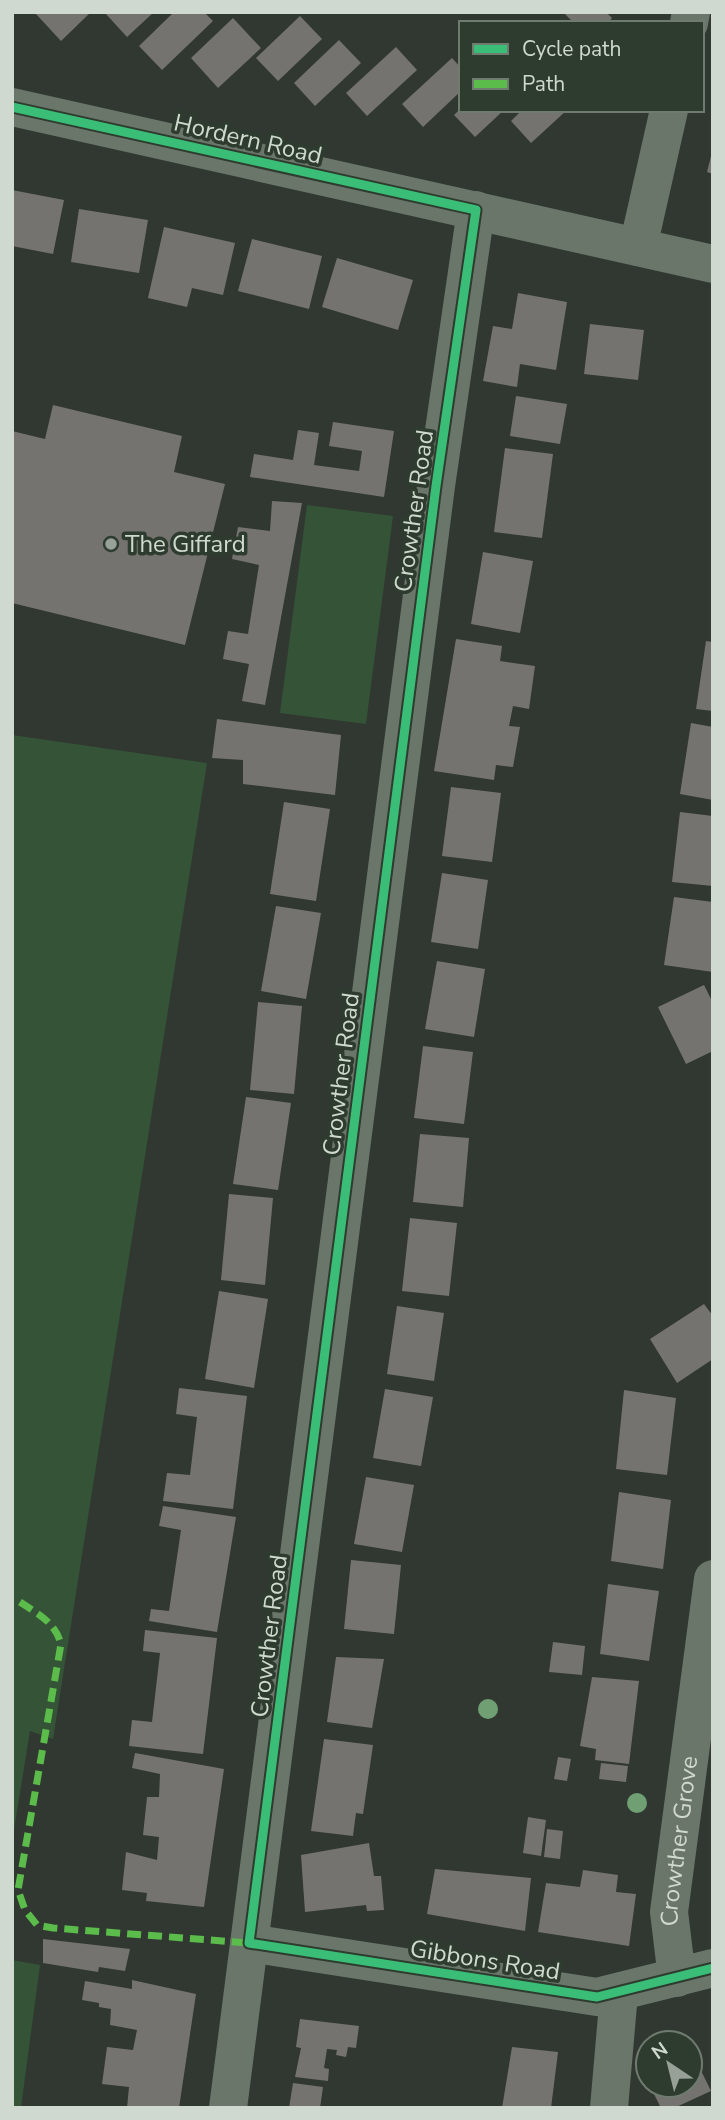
<svg xmlns="http://www.w3.org/2000/svg" width="725" height="2120" font-family="'Nunito Sans',sans-serif">
<style>
.green{fill:#355337}
.building{fill:#757370}
.lines{fill:none;stroke-linecap:round;stroke-linejoin:round}
.minor{stroke:#6a766a;stroke-width:38}
.quiet{stroke:#5cbc4b;stroke-width:7;stroke-dasharray:14 7;stroke-linecap:butt}
.cycleway-casing{stroke:#2d3c2e;stroke-width:13}
.cycleway{stroke:#3abd76;stroke-width:9}
.tree{fill:#719f74}
.poi-dot{fill:#97a198;stroke:#2d3c2e;stroke-width:2.5}
.labels{text-anchor:middle;dominant-baseline:central;stroke-width:7;stroke-linejoin:round;paint-order:stroke}
.street-label{font-size:24px;fill:#cfd9cf;stroke:#2d3c2e}
.poi-label{font-size:24px;fill:#cfd9cf;stroke:#2d3c2e;text-anchor:start}
</style>
<rect width="100%" height="100%" fill="#303831"/>
<path class="green" d="M307,505l86,11 -27,208 -86,-11z
M12,735l195,28 -154,976 -23,-8 -18,111z
M12,1960l28,5 -19,143h-9z"/>
<path class="building" d="M38,12h53l-30,29 -25,-27z
M108,12h46l-27,25 -21,-23z
M174,12h30l9,9 -51,49 -23,-24z
M563,12h43l6,6 -4,5h-34z
M300,16l22,23 -44,42 -22,-23z
M233,18l28,30 -43,40 -27,-30z
M339,40l22,23 -46,43 -21,-23z
M396,47l21,23 -50,46 -21,-23z
M452,58l9,10v23l-38,36 -21,-23z
M461,108v2h43l-29,27 -21,-22z
M522,110h45l-36,33 -20,-22z
M712,152h1v22l-6,-2z
M12,190l52,10 -11,54 -41,-8z
M79,209l69,11 -9,53 -68,-11z
M164,227l71,16 -12,52 -31,-7 -5,19 -39,-9z
M252,239l70,17 -13,53 -71,-18z
M337,258l76,22 -15,50 -76,-23z
M518,293l49,9 -11,68 -36,-6 -3,23 -34,-6 10,-55 19,3z
M590,324l54,6 -6,50 -54,-6z
M516,396l51,8 -7,40 -50,-8z
M53,405l129,31 -8,36 51,12 -40,161 -173,-42v-172l33,8z
M333,422l61,9 -10,66 -134,-20 4,-23 39,6 5,-30 21,3 -5,32 45,6 3,-20 -33,-5z
M505,448l48,6 -11,84 -48,-6z
M272,501l30,2 -37,202 -23,-4 7,-37 -26,-5 5,-28 20,3 11,-69 -27,-6 6,-32 32,4z
M483,552l50,9 -13,72 -49,-9z
M456,639l46,7 -2,15 35,5 -6,43 -16,-3 -4,20 11,1 -7,40 -17,-2 -2,15 -60,-9z
M706,641l7,1v69l-17,-2z
M217,719l124,16 -6,60 -92,-11v-24l-31,-2z
M691,723l22,4v73l-33,-6z
M451,787l50,6 -9,69 -50,-6z
M284,802l46,7 -14,92 -46,-7z
M680,812l33,4v70l-41,-4z
M442,873l46,7 -10,69 -47,-7z
M674,897l39,5v70l-49,-7z
M276,906l45,7 -15,86 -45,-8z
M437,961l48,8 -11,68 -49,-8z
M704,985l9,18v48l-27,13 -28,-57z
M258,1002l44,4 -8,88 -44,-4z
M423,1046l50,6 -9,72 -50,-6z
M246,1097l45,6 -13,87 -45,-6z
M420,1134l49,4 -6,69 -50,-5z
M229,1194l44,4 -8,87 -44,-5z
M410,1218l47,5 -8,73 -47,-5z
M219,1291l49,8 -14,89 -49,-9z
M704,1304l9,12v43l-36,24 -27,-44z
M397,1306l47,7 -10,68 -47,-7z
M179,1388l68,8 -14,113 -70,-8 4,-28 23,2 7,-58 -21,-3z
M385,1389l48,8 -12,69 -48,-8z
M624,1390l52,8 -9,77 -51,-6z
M366,1477l48,8 -12,67 -48,-8z
M619,1492l52,8 -8,69 -52,-8z
M163,1506l73,11 -19,115 -68,-11 2,-12 18,2 12,-81 -22,-4z
M351,1560l50,5 -7,69 -50,-5z
M608,1584l51,7 -10,70 -49,-7z
M145,1630l72,8 -14,116 -74,-8 3,-26 20,2 8,-69 -17,-2z
M553,1642l32,4 -3,29 -33,-3z
M336,1657l48,2 -12,69 -45,-6z
M592,1677l47,4 -10,83 -34,-4 1,-11 -16,-3z
M324,1739l49,6 -10,69 -7,-1 -3,23 -42,-5z
M135,1753l89,16 -20,138 -58,-6 1,-8 -25,-3 4,-38 31,8 2,-23 -16,-2 4,-38h12l1,-23 -28,-6z
M558,1757l13,2 -4,22 -13,-2z
M601,1763l27,3 -2,16 -27,-3z
M528,1817l18,3 -5,36 -18,-3z
M547,1829l16,2 -3,28 -16,-2z
M369,1843l5,33h7l3,34 -17,1 -1,-6 -61,7 -4,-57z
M435,1869l96,9 -6,53 -98,-17z
M583,1870l35,5 -2,17 20,2 -7,52 -91,-14 8,-49 34,4z
M43,1939l87,10 -5,22 -26,-4 -1,5 -55,-9z
M132,1980l64,14 -17,114h-52l2,-21 -27,-3 5,-37 26,3 4,-20 -27,-5 1,-16 -12,-2v-4l-17,-3 3,-19 47,8z
M300,2019l59,7 -3,22 -8,-1 -2,10 -10,-2 1,-5 -10,-1 -3,19 5,1 -1,12 -33,-4 6,-29 -5,-1z
M512,2047l46,5 -7,56h-49z
M690,2048l21,43 -37,17h-13l-9,-18 6,-3 -1,-2h33z
M293,2083l30,4 -3,21h-31z"/>
<g class="lines">
<g class="minor">
<path d="M689,23l2,-11"/>
<path d="M12,107l701,157"/>
<path d="M638,247l31,-137"/>
<path d="M249,1943l348,54 116,-29"/>
<path id="s1" d="M677,1978l-8,-66 44,-333"/>
<path d="M228,2108l208,-1622 40,-276"/>
<path d="M609,2108l10,-115"/>
</g>
<path class="quiet" d="M20,1602c18,12 35,20 41,42l-43,246 7,20 12,15 16,3 196,15"/>
<defs>
<path id="cycleway" d="M12,107l464,103 -40,276 -187,1457 348,54 116,-29"/>
</defs>
<use href="#cycleway" class="cycleway-casing"/>
<use href="#cycleway" class="cycleway"/>
</g>
<g class="tree">
<circle cx="488" cy="1709" r="10"/>
<circle cx="637" cy="1803" r="10"/>
</g>
<circle class="poi-dot" cx="111" cy="544" r="7"/>
<g class="labels">
<g class="street-label">
<text transform="translate(248 139) rotate(13)">Hordern Road</text>
<text transform="translate(414 511) rotate(-82)">Crowther Road</text>
<text transform="translate(341 1074) rotate(-83)">Crowther Road</text>
<text transform="translate(269 1636) rotate(-83)">Crowther Road</text>
<text stroke="none"><textPath href="#s1" startOffset="138">Crowther Grove</textPath></text>
<text transform="translate(485 1960) rotate(9)">Gibbons Road</text>
</g>
<g class="poi-label">
<text x="125" y="544">The Giffard</text>
</g>
</g>
<rect width="725" height="2120" fill="none" stroke="#cfd9cf" stroke-width="28"/>
<rect x="459" y="21" width="245" height="91" fill="#2d3c2e" stroke="#6e7b6e" stroke-width="2"/>
<rect x="473" y="44" width="35" height="10" fill="#3abd76" stroke="#6e7b6e" stroke-width="2"/>
<text x="522" y="56" font-size="21" fill="#cfd9cf">Cycle path</text>
<rect x="473" y="79" width="35" height="10" fill="#5cbc4b" stroke="#6e7b6e" stroke-width="2"/>
<text x="522" y="91" font-size="21" fill="#cfd9cf">Path</text>
<g transform="translate(669 2064) rotate(325)"><circle r="33" fill="#2d3c2e" stroke="#6e7b6e" stroke-width="2"/>
<path d="M0-5L12 26L0 18L-12 26Z" fill="#97a198"/>
<text y="-10" font-size="19" font-weight="bold" text-anchor="middle" fill="#cfd9cf">N</text>
</g>
</svg>
